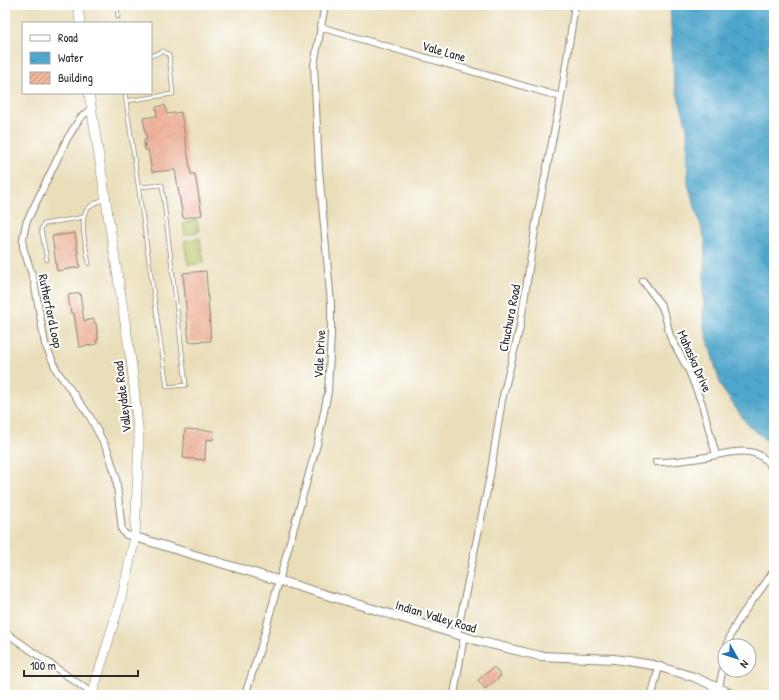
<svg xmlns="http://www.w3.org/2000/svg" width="779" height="700" font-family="'Patrick Hand',sans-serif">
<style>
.grass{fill:#b8c86a;stroke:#727a4a}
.park{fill:url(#park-crowns);stroke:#727a4a}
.water{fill:url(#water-ripples);stroke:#3c687b}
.building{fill:url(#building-hatch)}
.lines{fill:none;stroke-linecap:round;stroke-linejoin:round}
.service-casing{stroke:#8a8472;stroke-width:4.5}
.minor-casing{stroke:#8a8472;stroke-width:8}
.tertiary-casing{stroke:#8a8472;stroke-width:10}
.secondary-casing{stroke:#8a8472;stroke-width:10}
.service{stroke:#fff;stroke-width:3}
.minor{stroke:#fff;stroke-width:6}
.tertiary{stroke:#fff;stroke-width:8}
.secondary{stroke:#fff;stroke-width:9}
.labels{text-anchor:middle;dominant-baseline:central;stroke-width:4;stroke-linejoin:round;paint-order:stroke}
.street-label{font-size:13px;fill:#2b2b2b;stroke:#fff}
</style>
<defs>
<pattern id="park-crowns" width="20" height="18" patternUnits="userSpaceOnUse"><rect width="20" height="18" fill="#b8c86a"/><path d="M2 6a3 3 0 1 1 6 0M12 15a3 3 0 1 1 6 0" fill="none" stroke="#9eac5c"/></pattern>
<pattern id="water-ripples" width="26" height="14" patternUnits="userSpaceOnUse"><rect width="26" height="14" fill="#4ea6cb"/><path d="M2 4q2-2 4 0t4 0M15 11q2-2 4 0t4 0" fill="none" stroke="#4187a5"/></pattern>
<pattern id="building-hatch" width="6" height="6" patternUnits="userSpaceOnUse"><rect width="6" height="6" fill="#f1b39a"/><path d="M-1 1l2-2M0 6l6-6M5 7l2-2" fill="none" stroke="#cf9a85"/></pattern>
</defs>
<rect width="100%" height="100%" fill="#fff"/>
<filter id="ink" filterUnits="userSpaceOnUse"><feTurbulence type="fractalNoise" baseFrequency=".025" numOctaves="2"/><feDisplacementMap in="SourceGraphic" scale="8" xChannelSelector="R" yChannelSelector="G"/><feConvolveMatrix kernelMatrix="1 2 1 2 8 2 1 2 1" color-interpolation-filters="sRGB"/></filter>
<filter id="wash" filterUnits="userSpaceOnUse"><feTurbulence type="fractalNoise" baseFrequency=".012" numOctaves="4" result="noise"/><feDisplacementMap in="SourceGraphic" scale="16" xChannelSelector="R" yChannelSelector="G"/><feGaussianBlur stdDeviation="0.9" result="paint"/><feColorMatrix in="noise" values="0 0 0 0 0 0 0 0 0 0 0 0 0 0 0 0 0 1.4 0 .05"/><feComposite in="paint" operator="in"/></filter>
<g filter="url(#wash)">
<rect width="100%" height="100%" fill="#eadeba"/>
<path class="grass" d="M200,238l4,25 -16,2 -4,-24z"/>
<path class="park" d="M197,220l2,12 -14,3 -2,-12z"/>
<path class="water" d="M670,5h104v31l-6,11v23l6,13v364l-27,-23 -26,-37 -18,-64 2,-83 -17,-56 -1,-57 -13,-45z"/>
<g id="blocks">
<path class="building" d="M165,105l2,9 14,-2 10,62h4l7,41 -19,3 -8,-48 -23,2 -4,-22h-3l-1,-10h3l-4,-22 14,-2 -1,-9z
M75,233l5,34 -23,4 -5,-35z
M206,271l5,70 -22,1 -6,-69z
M80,293l4,28 10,-2v4h2l2,17h-2l1,4 -18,3 -5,-34h-3l-3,-18z
M185,429l29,2 -1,9 -7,-1 -1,21 -22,-2z
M494,667l7,9 -16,13 -7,-9z"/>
</g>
</g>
<g filter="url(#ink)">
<use href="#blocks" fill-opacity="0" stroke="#8a8472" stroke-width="1"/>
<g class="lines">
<defs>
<path id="service" d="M117,5l1,12
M125,93l1,8 47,-7 -4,-39 -6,-4 -12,5
M126,101l41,286 19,-2 -24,-200 -23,2
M47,260l-6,-31 3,-5 40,-7
M89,264c-2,-13 -10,-42 -3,-53 4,-6 11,-9 18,-12"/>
<path id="minor" d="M320,27l241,70
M92,108l-12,10 -13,21 -41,84 -3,16v8l11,34 11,63 12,27 32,44 19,36 8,26 6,53 4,5 9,2
M643,281l18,24 4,10 5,21 19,35 13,33 14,51
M656,462c17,0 33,-2 50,-5 25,-4 55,-16 68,16
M5,632l88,62
M457,634l33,-158 12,-76 18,-73 17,-110 24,-120 14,-92
M727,646c8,-30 32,-50 47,-76
M719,688l6,-31
M245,695l16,-49 57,-205 10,-49 3,-58v-30l-12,-134 -5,-105 11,-60
M454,695l10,-59
M652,695l7,-29"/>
<path id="tertiary" d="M135,537l347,105 58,14 74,3 39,6 41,12 40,18"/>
<path id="secondary" d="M78,5l2,18
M89,93l43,274 7,72 -4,98 -12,55 -31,103"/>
</defs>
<use href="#service" class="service-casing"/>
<use href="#minor" class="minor-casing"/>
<use href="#tertiary" class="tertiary-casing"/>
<use href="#secondary" class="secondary-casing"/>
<use href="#service" class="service"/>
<use href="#minor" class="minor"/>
<use href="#tertiary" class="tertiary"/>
<use href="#secondary" class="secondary"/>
</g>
</g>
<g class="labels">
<g class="street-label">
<text transform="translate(444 51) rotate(16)">Vale Lane</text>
<text transform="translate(51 311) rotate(78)">Rutherford Loop</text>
<text transform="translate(509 318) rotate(-79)">Chuchura Road</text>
<text transform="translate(319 354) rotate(-87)">Vale Drive</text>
<text transform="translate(695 361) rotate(66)">Mahaska Drive</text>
<text transform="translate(122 397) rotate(-97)">Valleydale Road</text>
<text transform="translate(436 616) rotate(17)">Indian Valley Road</text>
</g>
</g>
<rect width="779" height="700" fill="none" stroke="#fff" stroke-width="20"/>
<rect x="22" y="22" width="130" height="72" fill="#ffffff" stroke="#aaaaaa"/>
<rect x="30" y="35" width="20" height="6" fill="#ffffff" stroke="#aaaaaa"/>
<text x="58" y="42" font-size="12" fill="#2b2b2b">Road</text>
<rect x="30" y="52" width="20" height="12" fill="url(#water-ripples)" stroke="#aaaaaa"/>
<text x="58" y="62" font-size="12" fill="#2b2b2b">Water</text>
<rect x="30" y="72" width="20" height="12" fill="url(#building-hatch)" stroke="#aaaaaa"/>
<text x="58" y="82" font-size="12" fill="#2b2b2b">Building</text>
<g transform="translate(737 658) rotate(129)"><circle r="19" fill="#ffffff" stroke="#aaaaaa"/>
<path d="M0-3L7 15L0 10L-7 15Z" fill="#1f6fb2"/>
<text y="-6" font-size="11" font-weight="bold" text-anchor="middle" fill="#2b2b2b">N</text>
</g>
<path d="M24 670v6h114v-6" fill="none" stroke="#2b2b2b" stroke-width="2"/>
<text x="30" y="670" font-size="12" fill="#2b2b2b" stroke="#ffffff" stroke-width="3" paint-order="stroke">100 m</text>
</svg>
